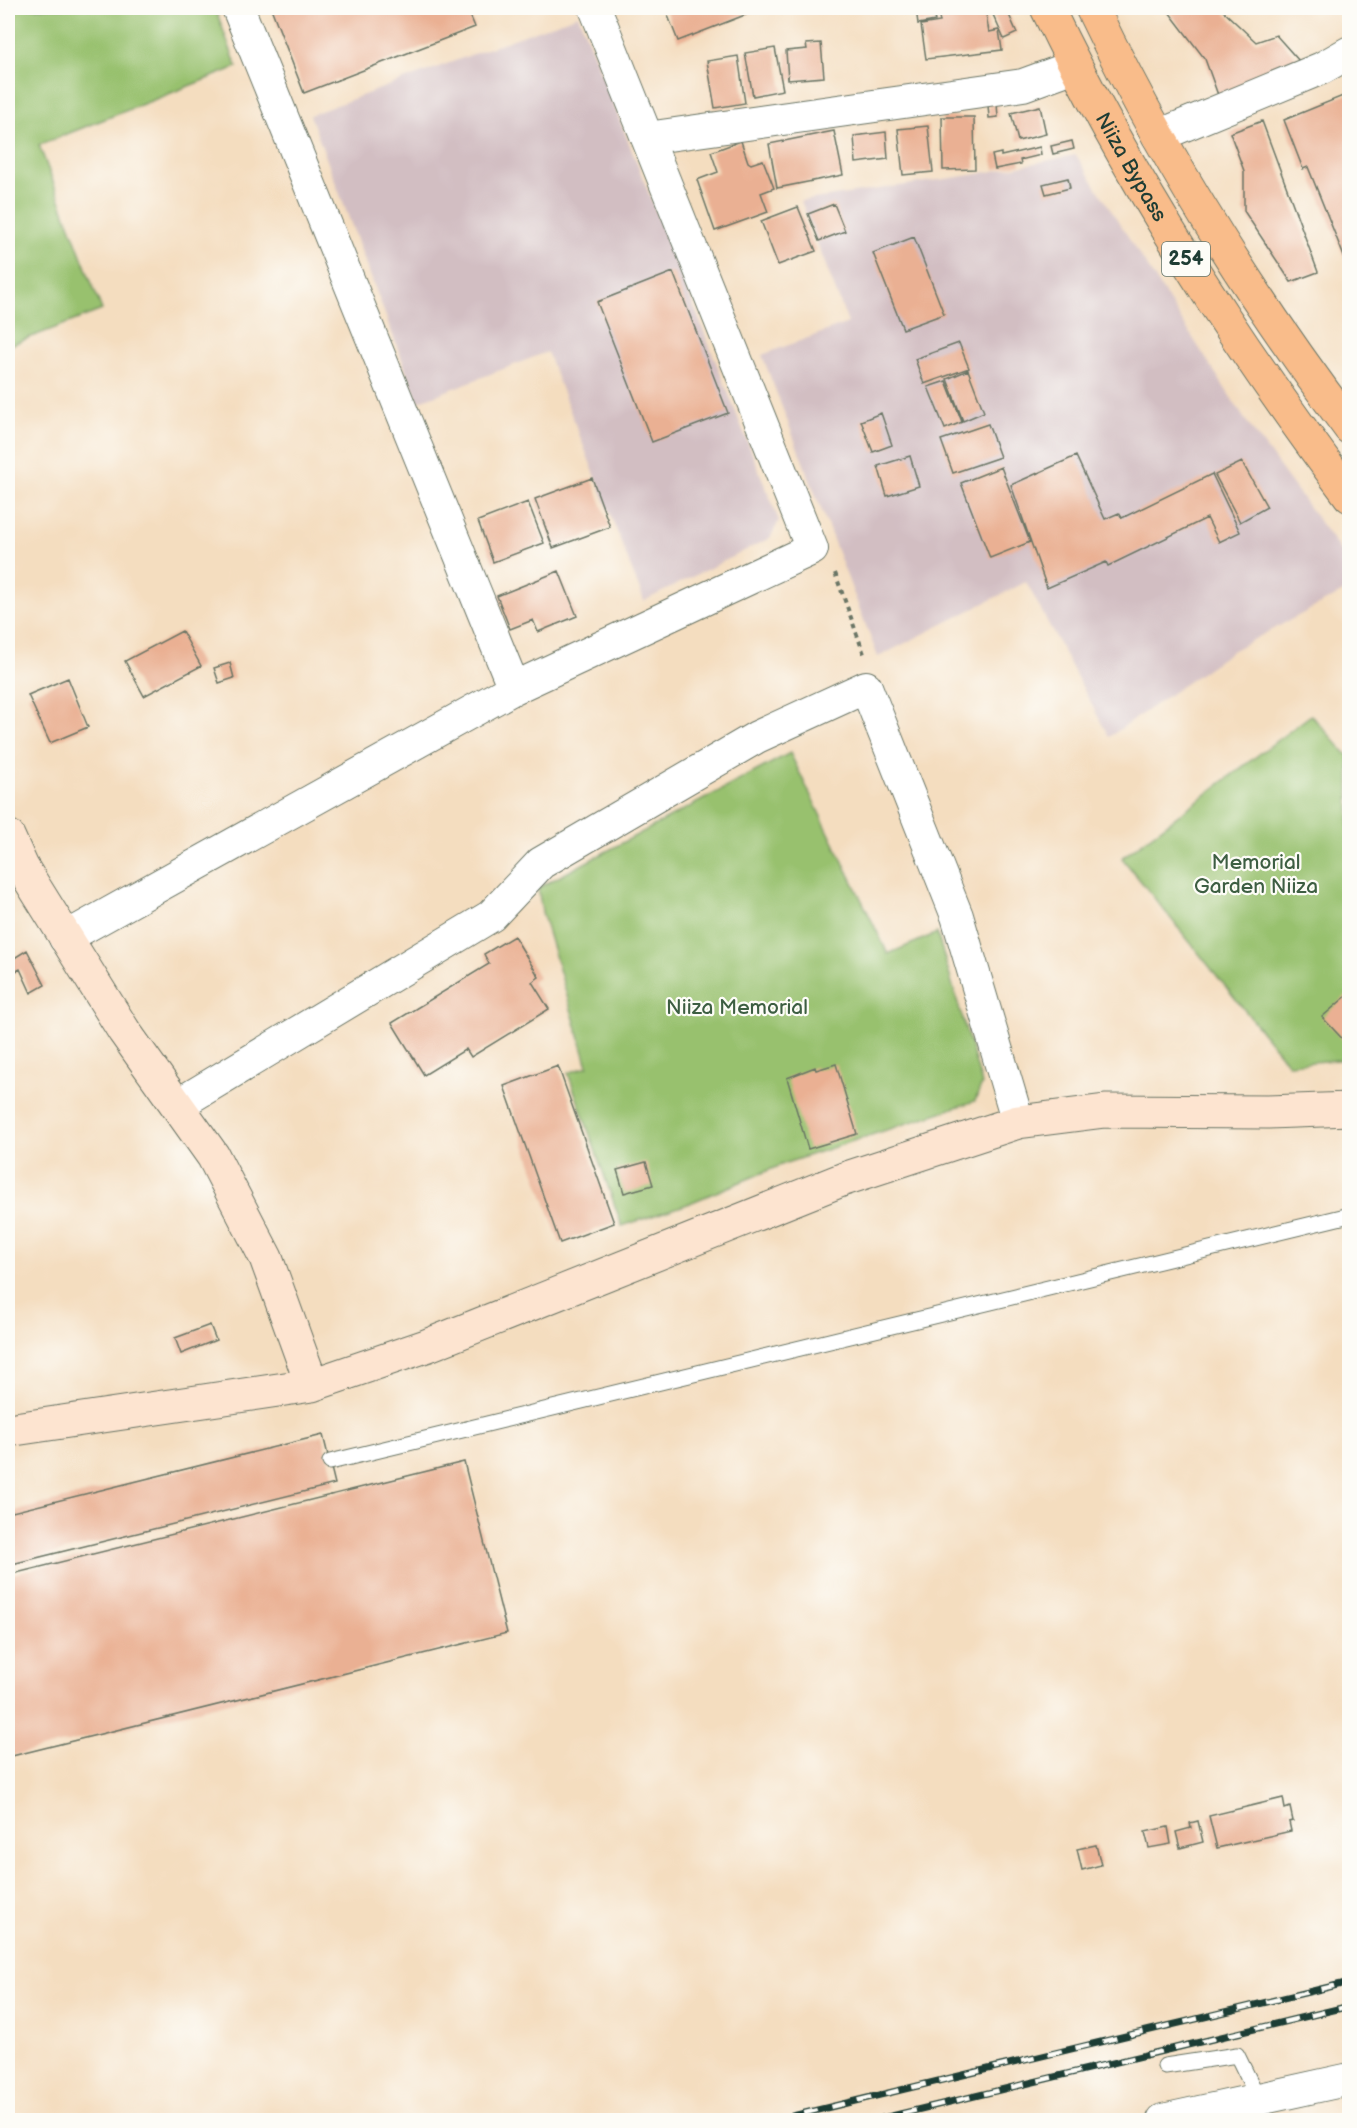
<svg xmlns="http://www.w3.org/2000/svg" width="1357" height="2128" font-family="'Balsamiq Sans',sans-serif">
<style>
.industrial{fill:#d2bec2}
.green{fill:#98c16e;stroke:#5c7f51;stroke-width:1.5}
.building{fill:#eab093}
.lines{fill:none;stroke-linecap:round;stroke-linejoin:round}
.lane-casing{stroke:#6a7565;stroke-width:17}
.street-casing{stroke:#6a7565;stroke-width:34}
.secondary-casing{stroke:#6a7565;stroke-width:35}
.highway-casing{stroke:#6a7565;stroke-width:35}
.path{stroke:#6a7565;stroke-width:4;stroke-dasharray:4.5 4.5;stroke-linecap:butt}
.lane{stroke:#fff;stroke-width:15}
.street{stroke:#fff;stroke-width:32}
.secondary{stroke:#fde4d0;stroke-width:33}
.highway{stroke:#f9bc8a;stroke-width:33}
.rail-casing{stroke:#1f3d34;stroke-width:7}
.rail{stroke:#fdfcf7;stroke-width:4.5;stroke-dasharray:14;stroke-linecap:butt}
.labels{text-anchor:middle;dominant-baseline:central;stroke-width:4.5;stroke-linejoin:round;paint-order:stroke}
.shield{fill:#fdfcf7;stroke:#62766e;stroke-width:1.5}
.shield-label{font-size:20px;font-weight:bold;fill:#1f3d34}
.street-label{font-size:21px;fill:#1f3d34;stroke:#fdfcf7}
.park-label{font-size:21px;fill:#3d5e42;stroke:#fdfcf7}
</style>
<rect width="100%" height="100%" fill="#fdfcf7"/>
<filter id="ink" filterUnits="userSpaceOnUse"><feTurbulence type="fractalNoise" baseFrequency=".0167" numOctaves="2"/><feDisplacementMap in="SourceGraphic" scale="12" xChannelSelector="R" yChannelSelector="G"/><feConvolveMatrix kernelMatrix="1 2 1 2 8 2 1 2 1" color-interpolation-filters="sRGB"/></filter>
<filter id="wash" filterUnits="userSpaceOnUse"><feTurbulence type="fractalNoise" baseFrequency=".008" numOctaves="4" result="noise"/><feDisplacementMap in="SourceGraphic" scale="24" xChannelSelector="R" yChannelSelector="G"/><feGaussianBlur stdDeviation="1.35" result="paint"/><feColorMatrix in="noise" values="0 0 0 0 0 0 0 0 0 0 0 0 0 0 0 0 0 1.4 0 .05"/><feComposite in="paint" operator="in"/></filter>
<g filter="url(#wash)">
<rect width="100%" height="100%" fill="#f4ddbf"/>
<path class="industrial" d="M578,15l201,506 -9,17 -126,63 -97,-249 -129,50 -108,-287z
M1076,155l168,263 105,144v27l-117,62 -123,86 -83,-155 -148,75 -116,-302 86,-32 -47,-122 177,-27z"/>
<path class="green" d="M8,8h207l22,59 -198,78 63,165 -94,36z
M1311,715l38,42v302l-61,5 -166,-206z
M790,753l98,201 49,-21 45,151 -7,17 -189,62 -101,42 -63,21 -54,-153 20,-7 -46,-154 -4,-24z"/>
<g id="blocks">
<path class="building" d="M271,8h196l8,19 -171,66z
M665,8h98l-85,33z
M916,8h16l3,13 -17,3z
M937,8h48l4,24 10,-2 3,20 -76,9 -5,-34 19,-3z
M990,8h16l11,25 -13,6z
M1166,8h54l36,34 20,-7 24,27 -30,11 2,5 -54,17 -13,-36z
M821,43l3,34 -36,3 -2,-29 21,-2 -1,-5z
M775,48l8,42 -30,6 -8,-43z
M738,56l7,47 -30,5 -8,-47z
M1350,93v176h-1l-41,-102 -5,2 -19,-49z
M997,104l1,13 -9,1 -1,-13z
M1040,106l6,28 -28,7 -7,-28z
M942,117h32l1,52 -32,1z
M1262,121l56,151 -27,10 -47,-71v-40l-14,-38z
M928,126l5,46 -30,3 -5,-46z
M834,131l9,44 -66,13 -8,-44z
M886,132l2,27 -32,4 -2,-27z
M741,141l7,21 3,2 12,-4 11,28 -13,5 7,19 -53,19 -18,-51 21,-8 -7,-20z
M1072,141l2,8 -21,5 -2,-8z
M1040,147l1,8 -21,5 1,4 -26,5 -3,-14 9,-2v3z
M1068,178l2,10 -24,6 -3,-10z
M834,204l11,27 -26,10 -11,-27z
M798,207l18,44 -38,14 -17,-44z
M914,237l30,77 -41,15 -30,-76z
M673,272l55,141 -76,29 -55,-140z
M959,343l10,25 -45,16 -9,-25z
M968,370l16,42 -21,9 -16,-42z
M946,381l16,41 -17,7 -17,-42z
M881,413l11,32 -19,7 -12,-31z
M988,424l12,33 -47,16 -12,-33z
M910,456l9,30 -32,10 -9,-30z
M1076,456l29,63 14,-6 3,5 90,-44 28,58 -21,10 -12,-24 -99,48 -2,-4 -59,26 -36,-103z
M1242,462l25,45 -27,15 -25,-47z
M1001,467l29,75 -40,16 -29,-75z
M592,478l18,49 -57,21 -18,-49z
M528,502l16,41 -51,19 -15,-41z
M559,571l18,45 -39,16 -5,-12 -23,9 -13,-33z
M182,631l19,35 -57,30 -19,-35z
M230,663l4,15 -15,5 -5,-15z
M68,678l20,49 -38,16 -22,-48z
M514,936l25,41 -7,5 17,27 -78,48 -5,-8 -42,26 -32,-52 97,-59 -5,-10z
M27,950l18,35 -14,8 -11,-24 -12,6v-13z
M1350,993v54l-28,-30z
M836,1064l21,70 -49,15 -21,-71 28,-11 1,3z
M558,1066l56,157 -54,20 -56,-157z
M646,1162l7,23 -29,8 -7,-23z
M210,1325l6,15 -35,14 -6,-16z
M323,1435l12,49 -327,81v-52z
M464,1462l43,171 -499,124v-182z
M1283,1798l2,11 5,-2 3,14 -4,1 2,9 -74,17 -8,-32z
M1198,1821l5,21 -23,6 -4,-16 15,-4 -1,-5z
M1168,1827l3,17 -22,4 -4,-16z
M1096,1845l5,20 -19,5 -5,-21z"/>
</g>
</g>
<g filter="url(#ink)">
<use href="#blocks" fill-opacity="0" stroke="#6a7565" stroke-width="1.5"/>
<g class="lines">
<defs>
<path id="lane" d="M330,1462l1020,-247
M1165,2066l72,-11 21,43"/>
<path id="street" d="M238,8l276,680
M1158,136l164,-68 28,-16
M647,138l376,-53 52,-19
M65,938l449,-250 298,-139 -217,-541
M179,1104l312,-188 50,-53 216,-126 109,-50 91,229 61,206
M1163,2120l187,-41"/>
<path id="secondary" d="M8,836l14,31 102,164 89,125 53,102 46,127
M8,1430l304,-45 114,-39 418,-167 174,-57 87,-11 163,1 82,-3"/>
<g id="highway">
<path id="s1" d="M1047,8c83,174 188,334 303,488"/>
<path d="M1092,8c71,148 159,289 258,420"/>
</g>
</defs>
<use href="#lane" class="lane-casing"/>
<use href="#street" class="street-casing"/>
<use href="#secondary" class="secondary-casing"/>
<use href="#highway" class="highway-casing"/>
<path class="path" d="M835,573l29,81"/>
<use href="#lane" class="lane"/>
<use href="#street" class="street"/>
<use href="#secondary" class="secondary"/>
<use href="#highway" class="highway"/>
<defs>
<path id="rail" d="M776,2120l574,-138
M875,2120l475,-114"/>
</defs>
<use href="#rail" class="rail-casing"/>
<use href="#rail" class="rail"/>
</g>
</g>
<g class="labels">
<rect class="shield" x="1162" y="242" width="48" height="34" rx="4.5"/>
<g class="shield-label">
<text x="1186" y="259">254</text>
</g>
<g class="street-label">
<text stroke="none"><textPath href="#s1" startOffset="180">Niiza Bypass</textPath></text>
</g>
<g class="park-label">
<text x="1256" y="862">Memorial<tspan x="1256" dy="24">Garden Niiza</tspan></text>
<text x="737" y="1007">Niiza Memorial</text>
</g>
</g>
<rect width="1357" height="2128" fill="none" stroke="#fdfcf7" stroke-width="30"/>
</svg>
